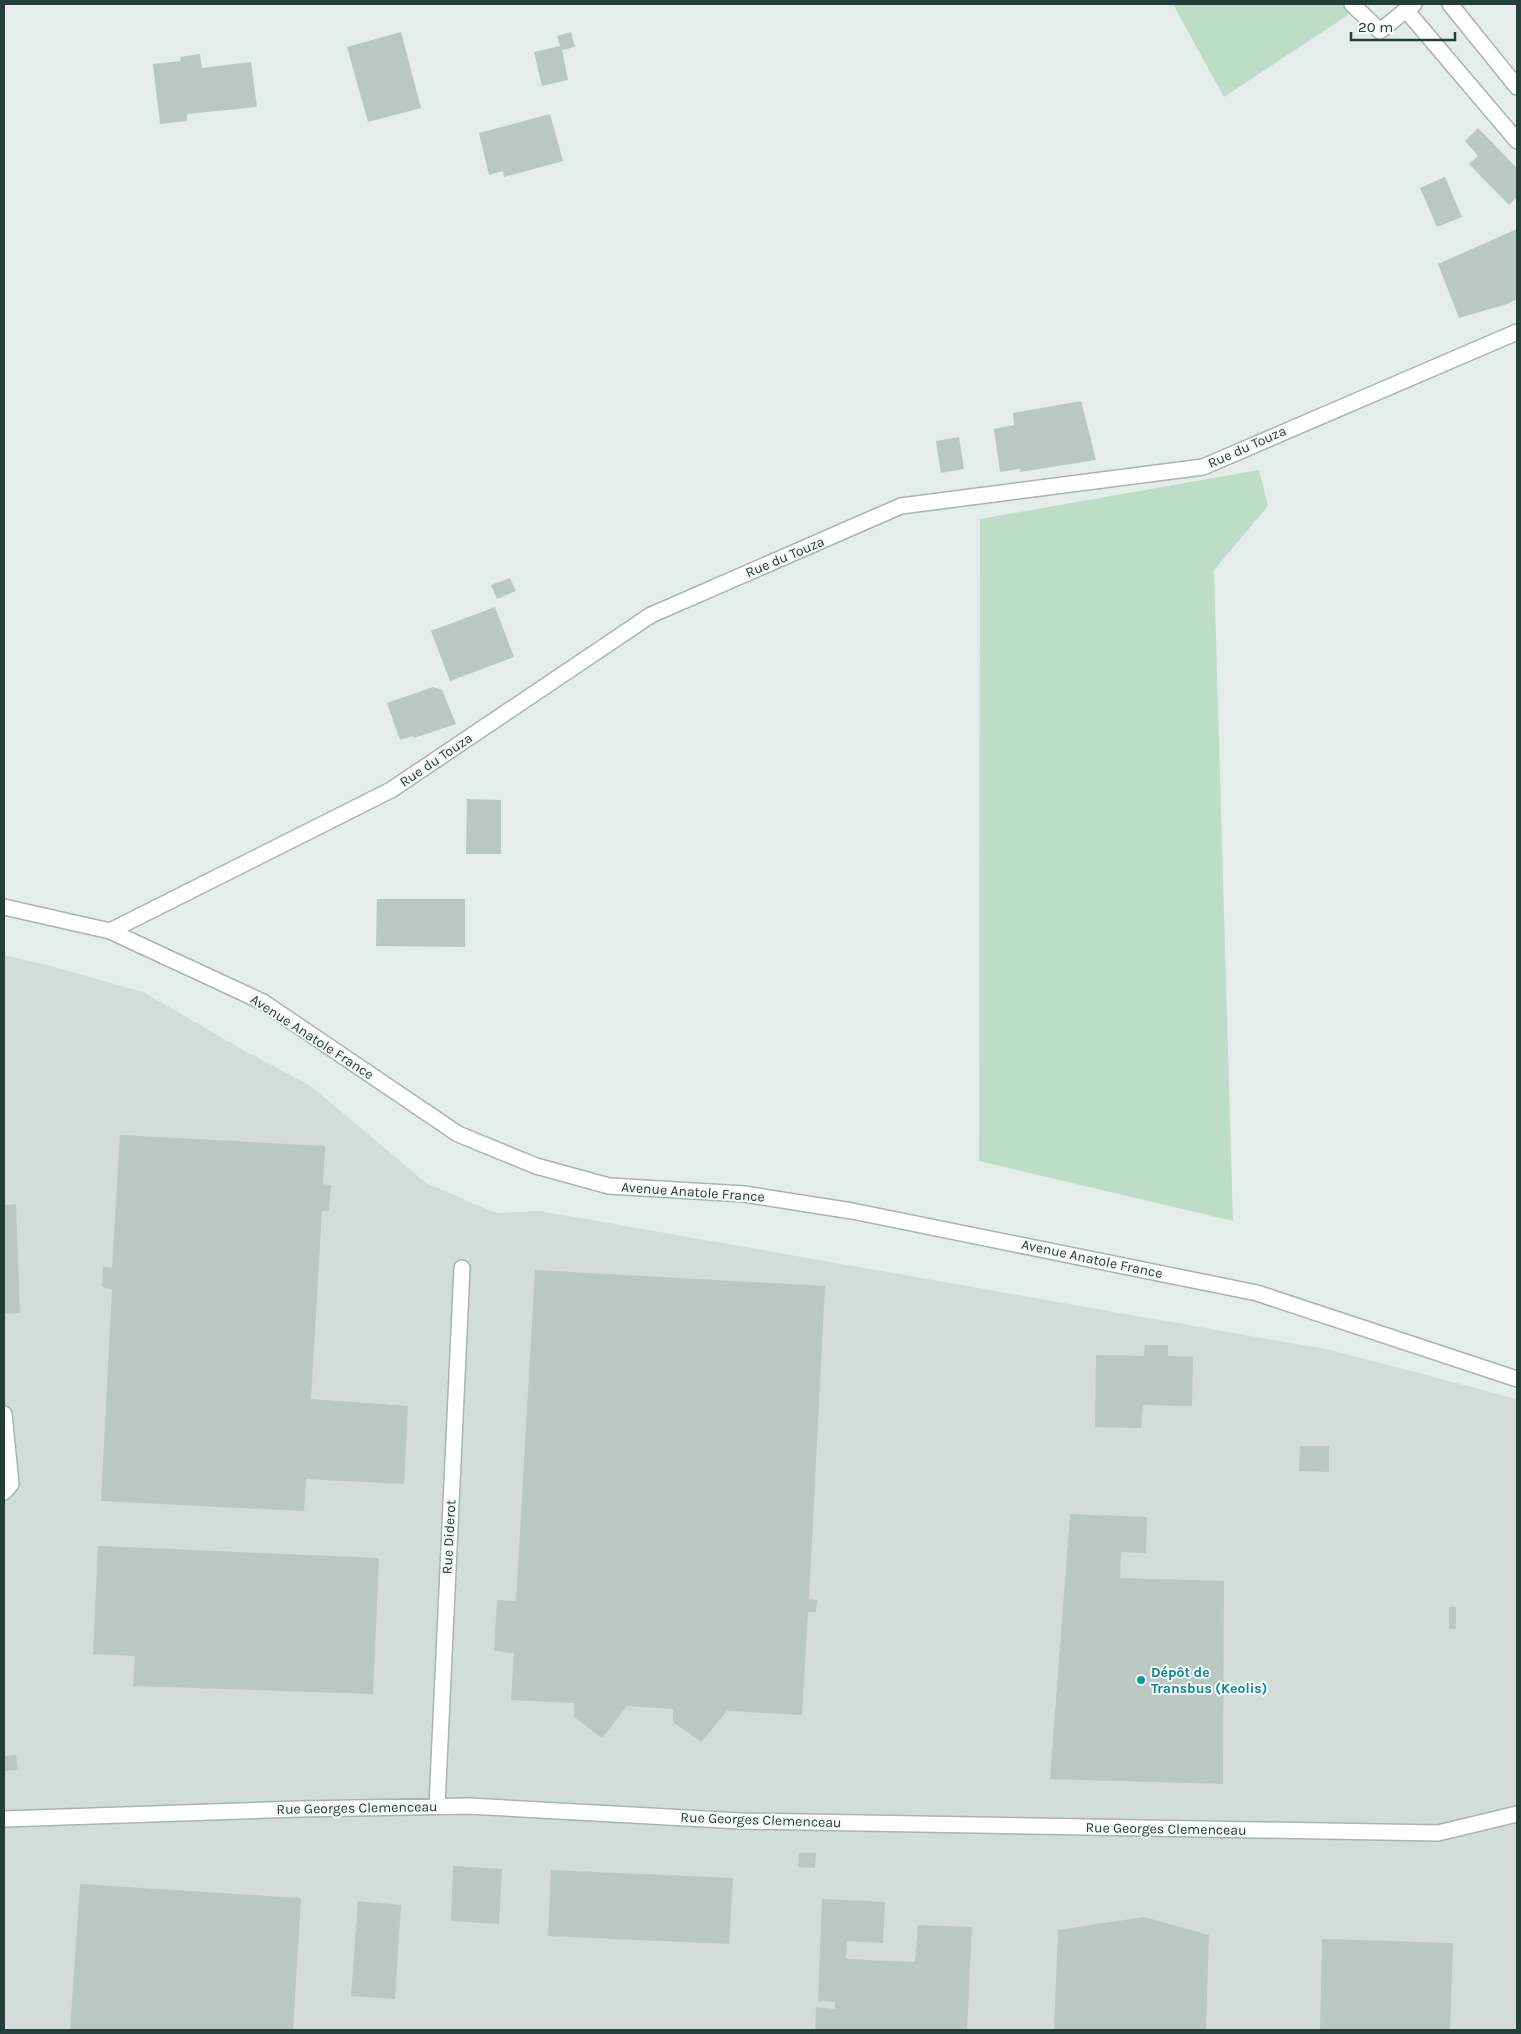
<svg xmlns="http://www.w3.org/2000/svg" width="1521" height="2034" font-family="Karla,sans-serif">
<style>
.built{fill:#d2ddd9}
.green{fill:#bdddc9}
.building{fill:#b9c8c3}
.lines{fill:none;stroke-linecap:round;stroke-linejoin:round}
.minor-casing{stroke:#a7b5b1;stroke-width:18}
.minor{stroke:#fff;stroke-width:15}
.culture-dot{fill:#0f9aa8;stroke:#f4f9f7;stroke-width:2}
.labels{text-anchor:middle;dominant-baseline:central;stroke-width:4;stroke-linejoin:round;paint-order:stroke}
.street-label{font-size:14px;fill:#243e39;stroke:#f4f9f7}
.culture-label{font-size:14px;font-weight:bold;fill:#0d838f;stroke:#f4f9f7;text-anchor:start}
</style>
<rect width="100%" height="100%" fill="#e4edea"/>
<path class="built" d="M4,955l47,11 92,26 102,59 66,35 115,97 70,30 44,-2 791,139 186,49v631h-1513z"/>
<path class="green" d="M1173,4h187l-15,13 -121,80z
M1259,470l9,36 -54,64 19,651 -254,-60 1,-642z"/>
<path class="building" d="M401,32l20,76 -53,14 -21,-75z
M571,32l4,15 -13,3 6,30 -26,6 -8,-34 26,-6 -3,-10z
M200,54l2,14 49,-6 6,45 -70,7v7l-27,3 -7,-60 28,-3 -1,-4z
M550,114l13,47 -59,16 -1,-6 -14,4 -10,-42z
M1478,128l39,40v29l-8,8 -40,-41 9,-8 -13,-15z
M1445,177l17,40 -25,10 -17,-39z
M1517,229v70l-10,5 -48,14 -21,-54z
M1081,401l15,59 -76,12v-3l-20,3 -6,-43 20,-4 -1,-12z
M959,437l5,32 -23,4 -5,-32z
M510,578l6,13 -19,8 -6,-14z
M495,607l19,50 -64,24 -19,-50z
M433,687l9,3 14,34 -42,14 -1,-2 -13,4 -13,-37z
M467,799l34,1v54h-35z
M377,899h88v48l-89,-1z
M120,1135l205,11 -2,38 8,1 -2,26h-7l-11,188 97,7 -4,78 -98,-5 -2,32 -203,-10 11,-212 -10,-2 1,-20 9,1z
M16,1204l4,109 -16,1v-109z
M535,1270l290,16 -16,313 8,1 -1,12h-8l-6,103 -75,-4 -26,31 -28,-20v-13l-46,-3 -25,32 -28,-21v-14l-63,-3 3,-47 -20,-2 3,-51 19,1z
M1145,1345h23v11l25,1 -1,49 -49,-1 -2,23 -46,-1 1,-72 48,1z
M1300,1446h29v26l-30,-1z
M1070,1514l77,3 -1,36 -25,-1 -1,26 104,3 -1,203 -173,-5z
M98,1546l281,12 -6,136 -240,-8 2,-30 -42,-2z
M1449,1607h7v22h-7z
M16,1755l2,15 -14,1v-15z
M799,1853h17l-1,15 -17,-1z
M453,1866l49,3 -3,55 -48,-3z
M551,1870l182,8 -4,66 -181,-8z
M80,1884l221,14 -8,132h-223z
M822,1899l63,3 -2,41 -36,-2 -1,18 69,3 3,-37 54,2 -5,103h-152l1,-23 19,2v-7l-17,-1z
M358,1901l43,4 -6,94 -44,-3z
M1144,1917l65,18 -3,95h-152l4,-100z
M1322,1939l131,4 -3,87h-130z"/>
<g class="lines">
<defs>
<path id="minor" d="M1352,4l28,27 26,-21
M1414,4l-8,6 111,131
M1450,4l67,83
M4,907l106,24 153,71 195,132 78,32 73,20 135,8 108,17 405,82 260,86
M110,931l281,-141 260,-175 250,-109 302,-39 314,-135
M4,1414l7,70 -7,8
M437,1806l25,-538
M4,1819l295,-10 170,-3 272,15 697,12 79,-19"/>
</defs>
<use href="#minor" class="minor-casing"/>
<use href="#minor" class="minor"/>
</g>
<circle class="culture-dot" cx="1141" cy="1680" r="5"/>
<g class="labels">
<g class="street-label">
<text transform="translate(1247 447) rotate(-24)">Rue du Touza</text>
<text transform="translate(785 557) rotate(-23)">Rue du Touza</text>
<text transform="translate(436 760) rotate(-34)">Rue du Touza</text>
<text transform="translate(312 1037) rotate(33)">Avenue Anatole France</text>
<text transform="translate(693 1192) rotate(4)">Avenue Anatole France</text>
<text transform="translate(1092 1259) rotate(12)">Avenue Anatole France</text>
<text transform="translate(449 1537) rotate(-87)">Rue Diderot</text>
<text transform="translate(357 1808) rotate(-1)">Rue Georges Clemenceau</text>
<text transform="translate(761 1820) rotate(2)">Rue Georges Clemenceau</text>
<text transform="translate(1166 1829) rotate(1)">Rue Georges Clemenceau</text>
</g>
<g class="culture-label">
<text x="1151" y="1672">Dépôt de<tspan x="1151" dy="16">Transbus (Keolis)</tspan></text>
</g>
</g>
<rect width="1521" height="2034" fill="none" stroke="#243e39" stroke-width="10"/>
<path d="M1351 32v8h104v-8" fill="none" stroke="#243e39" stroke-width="2.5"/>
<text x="1358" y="32" font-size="15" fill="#243e39" stroke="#f4f9f7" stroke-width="4" paint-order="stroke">20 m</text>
</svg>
